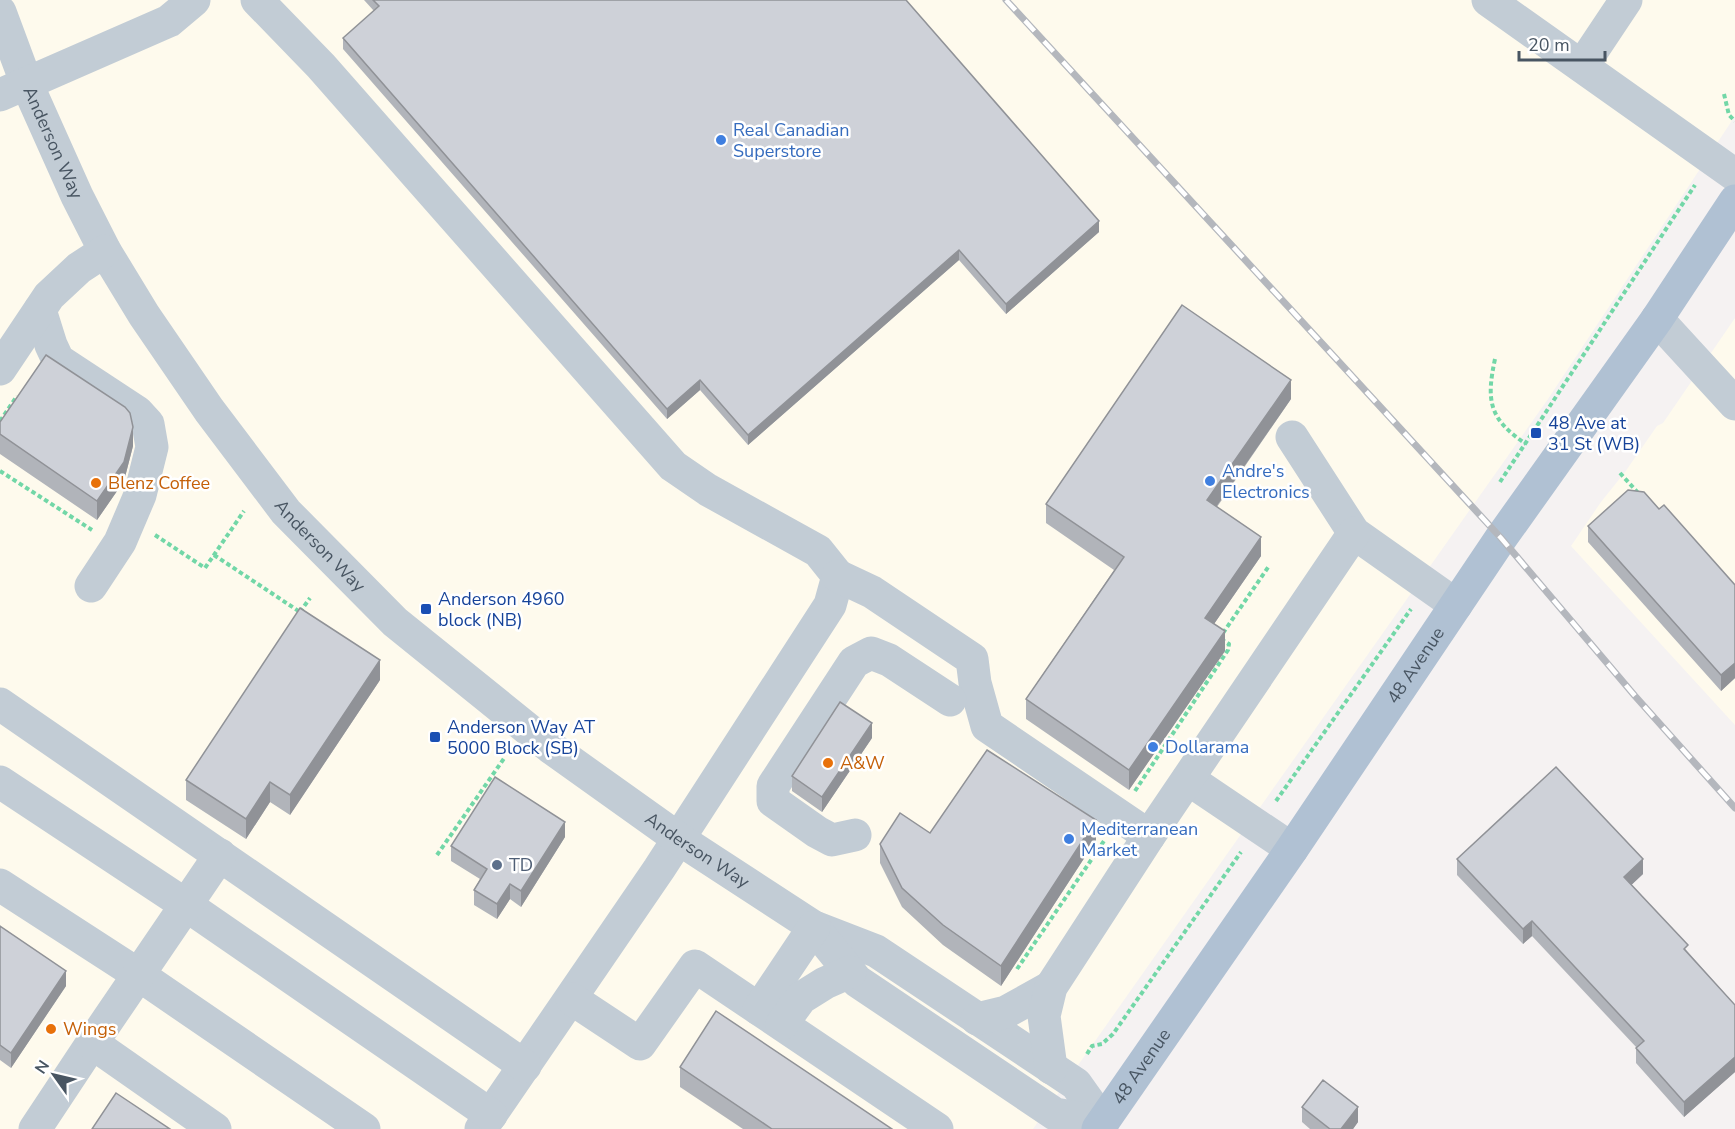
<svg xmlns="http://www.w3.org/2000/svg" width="1735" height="1129" font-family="'Nunito Sans',sans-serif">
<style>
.commercial{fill:#fefaed}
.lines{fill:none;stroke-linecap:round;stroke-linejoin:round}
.path{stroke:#72d7a7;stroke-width:4;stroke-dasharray:4.5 3;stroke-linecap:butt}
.minor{stroke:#c2ccd5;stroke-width:33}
.major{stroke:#b0c1d3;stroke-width:33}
.rail-casing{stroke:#b4b7bd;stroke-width:7}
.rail{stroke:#fff;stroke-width:4.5;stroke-dasharray:14;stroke-linecap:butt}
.wall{fill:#b1b4ba}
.shaded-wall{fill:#909297}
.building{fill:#ced1d8;stroke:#909297;stroke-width:1.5}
.shop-dot{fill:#3f7fe0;stroke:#fff;stroke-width:2}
.transit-dot{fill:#1a4fb4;stroke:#fff;stroke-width:2}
.food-dot{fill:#e8710a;stroke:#fff;stroke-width:2}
.service-dot{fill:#5c6f8a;stroke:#fff;stroke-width:2}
.labels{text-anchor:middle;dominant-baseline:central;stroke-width:5;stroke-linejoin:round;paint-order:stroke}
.shop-label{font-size:18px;fill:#366cbe;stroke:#fff;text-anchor:start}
.street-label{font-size:18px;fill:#485562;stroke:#fff}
.transit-label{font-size:18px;fill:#164399;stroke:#fff;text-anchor:start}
.food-label{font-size:18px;fill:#c56008;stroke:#fff;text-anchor:start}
.service-label{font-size:18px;fill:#4e5e75;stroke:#fff;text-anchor:start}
</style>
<rect width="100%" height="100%" fill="#f5f2f2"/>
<path class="commercial" d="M0,0h1735v116l-187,283 -515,730h-1033z
M1735,318v407l-164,-179 30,-44 24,-30 32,-46 6,-3z"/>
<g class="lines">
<path class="path" d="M1724,94l5,21 6,6
M1495,359c-9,42 -6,60 31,85
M0,421l17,-25
M0,471l92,59
M1620,473l20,22
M1500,482l195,-297
M155,535l50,33 39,-57
M214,555l86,57
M300,612l10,-14
M1223,633l46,-67
M1135,791l93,-141 1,-6 -8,-5
M1276,801l135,-192
M437,855l68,-98
M1017,969l87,-128
M1087,1054l5,-8 10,-2 11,-10 128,-182"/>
<g class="minor">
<path d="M257,0l64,66 352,400 35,24 110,61 20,25 -8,29 -171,264 -178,260"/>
<path d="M1488,0l247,175"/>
<path id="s1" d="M0,12l26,70 51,114 28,55 39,64 65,95 77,102 109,110 155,125 129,92 135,88 62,24 200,133 27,38"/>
<path d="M1582,66l44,-66"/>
<path d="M0,95l169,-74 25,-21"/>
<path d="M40,310l11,35 7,15 79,52 11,12 4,23 -12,48 -20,47 -29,44"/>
<path d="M1657,319l78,85"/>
<path d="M0,369l49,-73 30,-28 26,-17"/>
<path d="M1292,437l62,96 102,72"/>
<path d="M838,576l34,16 100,67 3,24 12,43 162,110"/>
<path d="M0,704l525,362"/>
<path d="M1188,779l104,70"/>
<path d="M0,782l186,123 305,210"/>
<path d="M855,835l-23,5 -15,-8 -44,-31v-15l81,-124 17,-9 18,7 61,40"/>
<path d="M0,885l139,90 225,154"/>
<path d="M815,929l42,52 198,133 48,8"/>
<path d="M572,999l68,45 55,-78 242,163"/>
<path d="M759,1009l55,-82"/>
<path d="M977,1019l29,-7 45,-25"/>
<path d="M782,1024l19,-26 24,-15 25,-11"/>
<path d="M1051,1068l-7,-52 7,-29 98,-151 205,-303"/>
<path d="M35,1129l57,-86"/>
<path d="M215,1129l-123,-86 128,-188"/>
</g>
<path class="major" id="s2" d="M1098,1129l194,-280 209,-311 156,-219 78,-118"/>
<defs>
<path id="rail" d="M1006,0l495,538 134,158 100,112"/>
</defs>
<use href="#rail" class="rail-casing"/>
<use href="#rail" class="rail"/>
</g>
<path class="wall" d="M364,0h542l193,232 -93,82 -47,-54 -211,185 -48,-55 -33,29 -324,-370v-11l31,-27z
M1291,399l-74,108 44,49 -47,68 11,27 -96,139 -103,-71v-20l88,-129 -68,-47v-19z
M0,422l133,24 -9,35 -27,39 -97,-66z
M1659,509l76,76v93l-14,13 -133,-149v-16z
M380,680l-90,135 -20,-13 -24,37 -60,-39v-20z
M872,738l-50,74 -30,-21v-15z
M930,833l166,7 -95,146 -58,-41 -41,-38 -22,-44v-19z
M565,837l-44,70 -11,-8 -13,20 -23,-14v-15l6,-11 -29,-18v-15z
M1457,859l186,15 -12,11 57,67 47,53v67l-51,45 -48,-54v-15h1l-105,-112 -9,8 -66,-69z
M0,926l66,60 -55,82 -11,-8z
M680,1067l212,62h-149l-63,-42z
M1302,1107l56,15 -5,7h-43l-8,-7z"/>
<path class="shaded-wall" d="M1099,221v11l-93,82v-10z
M959,250v10l-211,185v-10z
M700,380v10l-33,29v-10z
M1291,380v19l-84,121v-20z
M133,427v19l-9,35 -27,39v-19z
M1261,537v19l-56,81v-19z
M1225,631v20l-96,139v-20z
M380,660v20l-90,135v-20z
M1735,663v15l-14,13v-16z
M872,723v15l-50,74v-15z
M270,782v20l-24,37v-20z
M1096,820v20l-95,146v-20z
M565,822v15l-44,70v-16z
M1643,859v15l-19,18v-15z
M510,884v15l-13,20v-15z
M1532,921v15l-9,8v-15z
M66,971v15l-55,82v-15z
M1735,1057v15l-51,45v-15z
M1358,1107v15l-5,7h-12z"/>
<path class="building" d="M373,0h533l193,221 -93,83 -47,-54 -211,185 -48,-55 -33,29 -324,-371 36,-32z
M1182,305l109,75 -84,120 54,37 -56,81 20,13 -96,139 -103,-71 98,-142 -78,-53z
M46,355l79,52 5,6 3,14 -9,35 -27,39 -97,-67v-12z
M1628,490l16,2 15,17 5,-4 71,80v78l-14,12 -133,-149z
M300,608l80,52 -90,135 -20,-13 -24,37 -60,-39z
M840,702l32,21 -50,74 -30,-21z
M987,750l109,70 -95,146 -58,-41 -41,-37 -22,-44 20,-31 30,20z
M1556,767l87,92 -19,18 64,68 -4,4 51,56v52l-51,45 -48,-54 8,-7 -112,-120 -9,8 -66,-70z
M495,777l70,45 -44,69 -11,-7 -13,20 -23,-14 13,-21 -36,-23z
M0,926l66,45 -55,82 -11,-8z
M716,1011l176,118h-120l-92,-62z
M1323,1080l35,27 -17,22h-11l-28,-22z
M116,1093l54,36h-78z"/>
<g class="shop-dot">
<circle cx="721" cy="140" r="6"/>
<circle cx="1210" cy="481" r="6"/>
<circle cx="1153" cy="747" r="6"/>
<circle cx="1069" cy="839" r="6"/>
</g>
<g class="transit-dot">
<rect x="1530" y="427" width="12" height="12" rx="3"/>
<rect x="420" y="603" width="12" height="12" rx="3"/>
<rect x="429" y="731" width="12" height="12" rx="3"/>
</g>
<g class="food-dot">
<circle cx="96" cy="483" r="6"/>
<circle cx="828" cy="763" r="6"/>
<circle cx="51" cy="1029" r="6"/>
</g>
<circle class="service-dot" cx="497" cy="865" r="6"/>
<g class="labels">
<g class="shop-label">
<text x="733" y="130">Real Canadian<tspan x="733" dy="21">Superstore</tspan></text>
<text x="1222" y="471">Andre's<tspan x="1222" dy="21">Electronics</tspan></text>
<text x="1165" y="747">Dollarama</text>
<text x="1081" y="829">Mediterranean<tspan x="1081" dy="21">Market</tspan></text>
</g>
<g class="street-label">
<text stroke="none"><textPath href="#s1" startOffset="141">Anderson Way</textPath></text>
<text stroke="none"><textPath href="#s1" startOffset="627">Anderson Way</textPath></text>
<text stroke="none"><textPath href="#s2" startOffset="562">48 Avenue</textPath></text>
<text stroke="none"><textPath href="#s1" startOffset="1113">Anderson Way</textPath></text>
<text stroke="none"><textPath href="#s2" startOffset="76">48 Avenue</textPath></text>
</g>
<g class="transit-label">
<text x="1548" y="423">48 Ave at<tspan x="1548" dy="21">31 St (WB)</tspan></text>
<text x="438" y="599">Anderson 4960<tspan x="438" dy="21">block (NB)</tspan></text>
<text x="447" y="727">Anderson Way AT<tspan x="447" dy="21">5000 Block (SB)</tspan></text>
</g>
<g class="food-label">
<text x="108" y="483">Blenz Coffee</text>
<text x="840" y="763">A&amp;W</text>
<text x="63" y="1029">Wings</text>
</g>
<g class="service-label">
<text x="509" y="865">TD</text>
</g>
</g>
<g transform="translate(54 1075) rotate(304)" stroke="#ffffff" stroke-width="4.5" paint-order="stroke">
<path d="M0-4.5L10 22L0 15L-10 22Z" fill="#485562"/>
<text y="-9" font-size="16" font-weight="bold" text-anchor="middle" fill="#485562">N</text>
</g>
<path d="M1519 51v9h86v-9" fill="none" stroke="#485562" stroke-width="3"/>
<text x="1528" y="51" font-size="18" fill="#485562" stroke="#ffffff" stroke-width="4.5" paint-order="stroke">20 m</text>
</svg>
